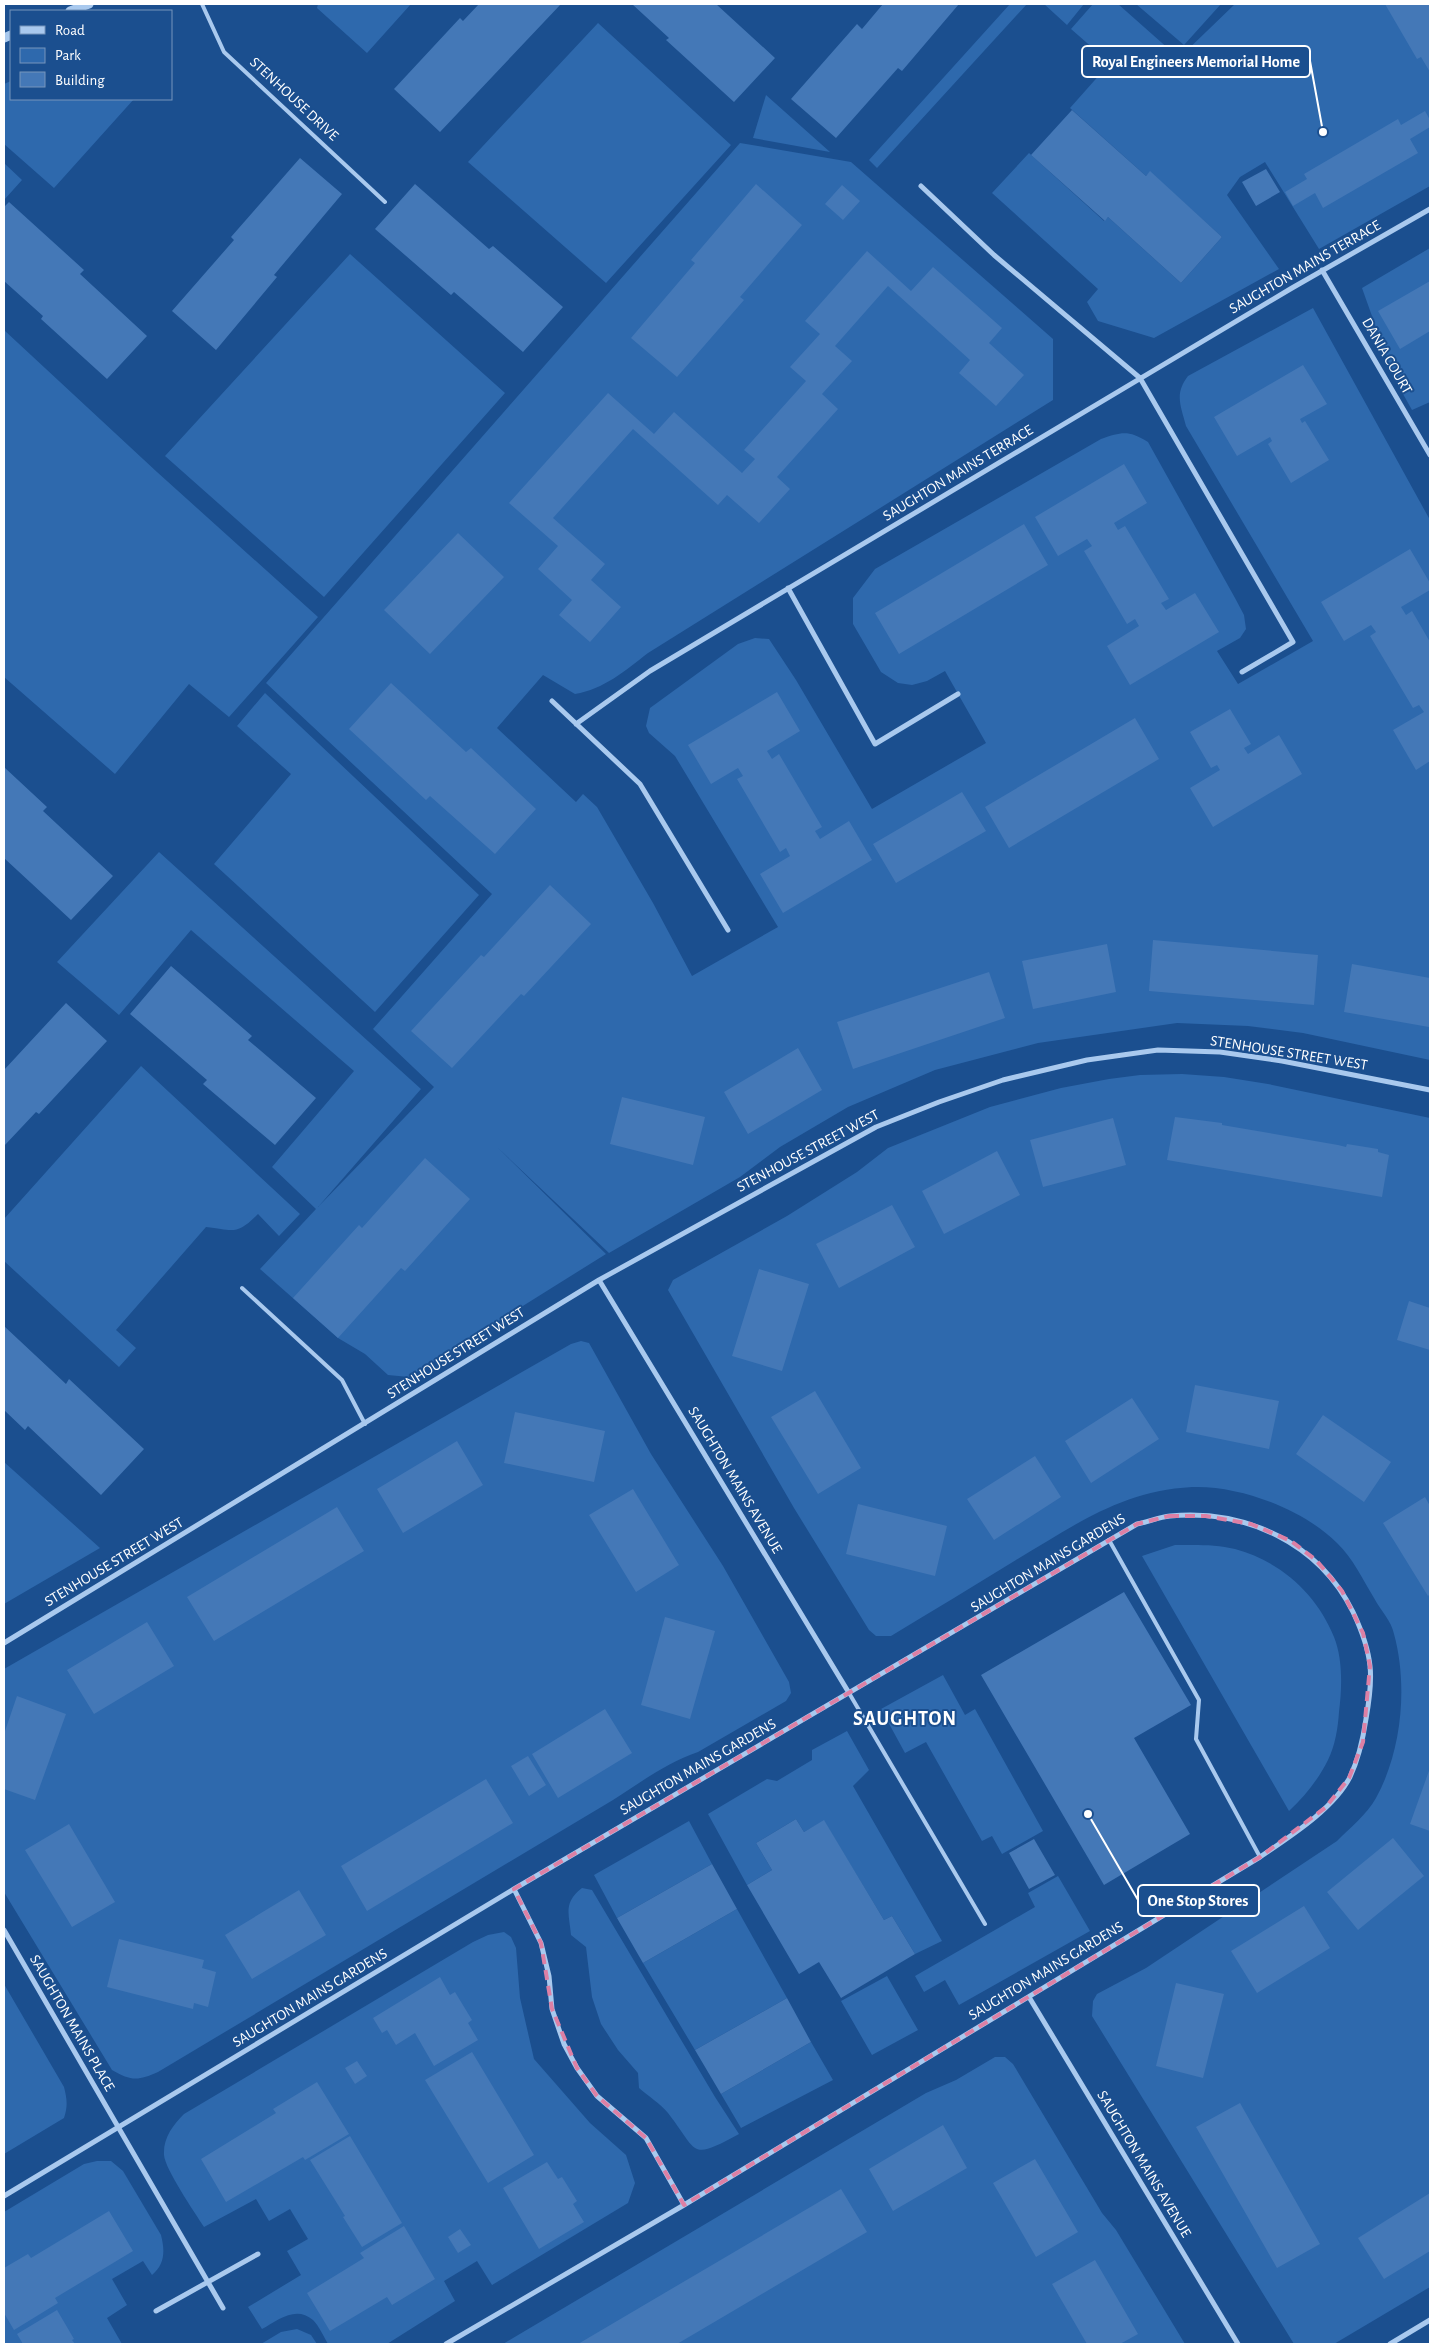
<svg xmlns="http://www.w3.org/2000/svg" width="1434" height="2348" font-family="'Alegreya Sans',sans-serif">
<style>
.green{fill:#2e69ad}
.building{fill:#4478b7}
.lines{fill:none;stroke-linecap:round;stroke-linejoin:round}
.service{stroke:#a9c9ee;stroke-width:4}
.minor{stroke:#a9c9ee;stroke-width:5}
.tertiary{stroke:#a9c9ee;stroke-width:9}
.marked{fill:none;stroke:#dd80a5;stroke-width:4;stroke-dasharray:10 6;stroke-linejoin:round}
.labels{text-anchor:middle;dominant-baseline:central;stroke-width:4;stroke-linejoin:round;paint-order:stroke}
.street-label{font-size:15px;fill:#fff;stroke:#1b4f8f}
.district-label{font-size:20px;font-weight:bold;letter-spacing:1px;fill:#fff;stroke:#1b4f8f}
.leader{fill:none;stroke:#fff;stroke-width:2}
.callout-dot{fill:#fff;stroke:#1b4f8f;stroke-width:2}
.callout{fill:#1b4f8f;stroke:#fff;stroke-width:2}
.callout-label{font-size:16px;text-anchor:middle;font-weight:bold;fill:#fff}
</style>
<rect width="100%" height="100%" fill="#1b4f8f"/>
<path class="green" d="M318,4h93l-44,49 -50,-45z
M1010,4h17l-150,164 -8,-8z
M1044,4h40l-17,21z
M1093,4h25l61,54 56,-54h195v182l-111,63 -54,-87 -25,15 -13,18 52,74 -125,69 -56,-17 -11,-19 11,-13 -106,-96 37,-40 75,68 4,-4 73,66 41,-46 -72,-65 -4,4 -76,-68 40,-45 -39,-34z
M1136,4h85l-37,41z
M598,23l133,122 -125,138 -138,-121z
M11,81v18h123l-80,89 -50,-44v-60z
M766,95l64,57 -77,-14z
M740,143l111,19 202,177v61l-405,253c-23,18 -44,36 -73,41l-32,-19 -46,53 79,74 7,-8 14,13 56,96 39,73 86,-49 -103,-171 -26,-23 -3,-7 4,-18 88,-64 17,-6 14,1 27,41 76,129 114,-66 -41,-72 -18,10 -15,4 -14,-2 -17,-11 -28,-48v-26l22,-29 226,-130c21,-7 27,-9 47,3l87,156 9,17 2,14 -6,9 -23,13 21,33 75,-43 -127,-215c-5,-20 -12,-32 2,-50l125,-68 117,212v540l-127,-27 -55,-7 -71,-3 -139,20 -103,27 -87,37 -68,40 -40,30 -131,76 -112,-106 109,107 -197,123 -21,-2 -23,-21 -27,-16 -78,-69 56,-60 -44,-42 82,-96 -163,-141 -72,85 -62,-53 102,-110 262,237 -103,118 116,-120 -61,-58 119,-135 -226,-211z
M4,163l18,17 -18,20z
M1430,248v154l-18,8 -18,-32 -32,-90z
M350,254l155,139 -181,204 -159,-141z
M4,330l153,142 161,145 -89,100 -40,-33 -74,90 -111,-97z
M265,693l214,202 -104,117 -161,-148 77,-90 -54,-48z
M141,1066l159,148 -21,22 -21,-22c-22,22 -24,16 -52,13l-90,103 20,18 -17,19 -115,-106v-42z
M1182,1074l42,3 44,7 162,34v1169l-96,57h-40l-202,-328 1,-15 4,-7 49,-26 191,-127c13,-13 30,-27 39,-43 26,-47 32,-113 18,-164 -3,-14 -13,-23 -20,-36 -11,-18 -21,-40 -37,-55 -34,-34 -98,-58 -145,-56 -71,4 -117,38 -176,73 -42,26 -84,51 -125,76h-15l-7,-6 -75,-122 -126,-218 5,-10 114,-64 70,-44 31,-24 102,-41 71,-19 48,-9 31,-4z
M581,1341l8,2 62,111 72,112 66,116 2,11 -5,8 -88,51c-32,11 -57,30 -85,48l-455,272c-20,9 -27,9 -46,-2l-108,-178v-223l567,-325z
M4,1462l96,86 -96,56z
M1175,1545c20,0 41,-1 60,4 45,12 82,45 99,88 9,22 8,52 5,75 -1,16 -4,34 -11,48 -10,20 -23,36 -39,51l-147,-255z
M943,1675l22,40 10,-6 68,122 -41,23 -10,-18 -10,5 -56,-99 -21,11 -24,-44z
M847,1731l22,39 -16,16 89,155 -27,13 -23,-38 -8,4 -60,-99 -20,11 -8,-13 -40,24 16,27 -25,15 -39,-71 59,-35 10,2 35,-21v-10z
M689,1821l23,43 -95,54 -23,-43z
M1058,1876l32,55 -131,74 -14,-25 -21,12 -9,-16 120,-69 -7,-14z
M582,1888l10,2 123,207 24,37c-50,27 -40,19 -71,-21 -7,-9 -20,-17 -29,-25l-1,-15 -20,-23 -17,-26 -9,-27 -6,-50 -15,-12c-2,-22 -8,-32 11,-47z
M737,1909l50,89 -92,52 -52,-87z
M504,1932l7,5 5,11 4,50 14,61 56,64 36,32 9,28 -7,20 -136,82 -15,-24 -33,20 11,20 -68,43h-59c-4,-7 -9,-18 -15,-24 -17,-15 -35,0 -51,9l-14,-22 53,-32 -14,-24 21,-12 -18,-30 -21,12 -13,-22 -52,28c-9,-14 -39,-58 -40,-72 -1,-17 9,-30 20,-41l289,-172 15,-7z
M887,1976l31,54 -46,25 -31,-54z
M4,1984l60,103c3,12 4,19 0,31l-60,36z
M811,2042l22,38 -92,48 -20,-34z
M995,2057h10l8,7 89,149 14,17 69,114h-682l423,-251 30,-13z
M97,2161h14l12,10 38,64c4,16 4,29 -9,40l-9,-14 -31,18 15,26 -20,13 15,26h-118v-132l80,-48z
M297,2329l14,6 6,9h-56l20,-12z"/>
<path class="building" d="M479,4h82l-121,128 -46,-43 66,-71 3,3z
M632,4h84l59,54 -41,44 -68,-62 3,-2z
M883,4h76l-57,67 -4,-3 -62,70 -45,-39 66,-75 5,5z
M1385,4h45v68l-9,-15 -4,2z
M1072,110l74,66 4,-5 72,66 -41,46 -73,-66 -3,4 -74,-66z
M1425,111l5,9v7l-20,12 8,14 -95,55 -8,-15 -22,13 -8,-14 22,-13 -3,-5 94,-55 3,6z
M300,158l42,36 -68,81 3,2 -61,73 -44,-39 62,-71 -3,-3z
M1266,169l14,23 -24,14 -14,-24z
M415,184l74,65 4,-3 70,61 -40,45 -69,-60 -3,3 -76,-66z
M756,184l46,41 -62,72 4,3 -67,77 -46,-39 64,-75 -4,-3z
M842,185l18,16 -17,19 -18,-16z
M9,202l75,68 -4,4 67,62 -40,43 -66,-60 2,-3 -39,-35v-74z
M867,251l44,40 22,-24 69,61 -13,15 35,32 -28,31 -37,-33 11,-13 -82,-74 -53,60 17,15 -30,33 16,15 -61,68 13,12 -31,34 -32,-28 -9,10 -85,-76 -80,89 52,46 -14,16 30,27 -31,35 -31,-27 13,-15 -34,-31 20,-23 -49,-43 99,-110 46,41 20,-22 68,61 13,-14 -11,-9 62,-69 -16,-14 30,-33 -15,-13z
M1430,281v50l-30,18 -22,-38z
M1303,365l24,39 -27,15 2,4 3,-2 24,39 -38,23 -23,-39 4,-3 -2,-4 -33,19 -23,-39z
M1124,464l23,39 -33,20 4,7 7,-4 44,73 -8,4 5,7 29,-17 24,39 -89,53 -23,-39 32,-20 -4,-7 -8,5 -43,-73 8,-5 -5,-7 -29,17 -23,-39z
M1024,524l24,41 -149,89 -24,-41z
M458,533l46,44 -74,77 -46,-44z
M1410,549l20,34v7l-29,17 5,8 6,-4 18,31v119l-14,9 -23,-40 31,-18 -5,-7 -6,3 -43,-72 6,-4 -5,-7 -27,16 -23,-39z
M391,683l75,69 5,-4 65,61 -41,45 -65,-58 -4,4 -77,-71z
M777,692l23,39 -33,20 5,8 7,-5 43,73 -7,4 5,8 29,-18 23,39 -89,53 -23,-39 30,-18 -4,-8 -6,4 -43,-73 6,-3 -5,-8 -27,16 -23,-39z
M1230,709l21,35 -7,4 4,6 31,-19 23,39 -89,53 -23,-39 30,-18 -3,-5 -6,3 -21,-36z
M1135,718l24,41 -150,89 -24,-41z
M4,767l43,40 -4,4 70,65 -42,44 -67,-62z
M962,792l24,39 -90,52 -23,-39z
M550,885l41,39 -67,72 -3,-2 -69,74 -41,-37 70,-76 3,2z
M1153,940l165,15 -4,50 -165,-14z
M1107,944l9,48 -83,17 -11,-48z
M1352,964l78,14 -1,49 -85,-15z
M171,966l81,70 -4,4 68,58 -41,47 -72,-61 4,-4 -77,-66z
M989,972l16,46 -152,51 -16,-47z
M66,1003l41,38 -68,73 -3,-2 -32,34v-76z
M798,1048l24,42 -74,44 -24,-42z
M622,1097l83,20 -12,48 -83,-21z
M1175,1117l47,6v2l116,20 8,2 1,-3 31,5v3l11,3 -7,42 -215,-37z
M1113,1118l13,47 -83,22 -13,-47z
M997,1151l23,44 -76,39 -22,-43z
M425,1158l45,41 -65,72 -4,-3 -63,70 -45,-40 66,-73 3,3z
M892,1205l23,42 -76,41 -23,-44z
M759,1269l50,15 -27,87 -50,-15z
M1409,1301l21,7v42l-33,-10z
M4,1326l62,58 3,-5 75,70 -43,46 -73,-69 -3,4 -21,-20z
M1195,1385l84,16 -10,48 -83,-17z
M815,1391l46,77 -43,26 -47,-77z
M1132,1398l27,41 -68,44 -26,-42z
M515,1412l90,19 -11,51 -90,-19z
M1323,1415l68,47 -27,40 -68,-48z
M457,1441l26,44 -80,48 -26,-44z
M1035,1456l26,41 -67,43 -27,-41z
M633,1489l46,76 -43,27 -47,-77z
M1425,1497l5,9v88l-2,2 -45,-73z
M858,1504l89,22 -12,50 -89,-22z
M337,1507l27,44 -150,90 -27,-44z
M1124,1592l67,113 -57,33 56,96 -86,51 -123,-210z
M665,1617l50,14 -25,88 -49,-14z
M147,1622l27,44 -80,48 -27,-44z
M17,1696l49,18 -31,86 -31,-11v-55z
M605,1709l27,44 -74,45 -26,-44z
M528,1756l18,29 -17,11 -18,-30z
M1430,1768v63l-20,-7z
M486,1779l27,44 -146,88 -26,-45z
M796,1819l8,13 20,-12 60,100 8,-4 23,38 -74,44 -22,-36 -20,12 -52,-89 25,-15 -16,-27z
M69,1824l46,78 -43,25 -47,-77z
M1393,1838l31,38 -66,54 -31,-38z
M1034,1839l21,36 -26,14 -20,-36z
M712,1864l25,45 -94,54 -26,-45z
M299,1890l27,45 -74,44 -27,-44z
M1304,1906l26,42 -73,45 -26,-42z
M119,1939l85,21 -2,8 14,4 -8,35 -14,-4 -1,6 -86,-22z
M440,1977l10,18 5,-3 17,28 -4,3 10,17 -44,26 -19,-33 -19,12 -9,-15 -5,3 -9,-15z
M1176,1983l48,11 -21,84 -47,-12z
M787,1998l24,44 -90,52 -26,-44z
M472,2052l62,103 -46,28 -63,-103z
M357,2061l10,15 -12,8 -10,-16z
M317,2082l32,52 -44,26 -2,-3 -77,45 -25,-43 75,-46 -3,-4z
M1240,2103l80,141 -43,24 -81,-141z
M943,2125l24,43 -74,43 -24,-42z
M350,2136l52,87 -40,24 -19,-30 2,-1 -35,-56z
M1035,2159l43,73 -42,25 -43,-74z
M547,2162l11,17 4,-2 15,24 -4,3 11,18 -45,27 -36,-61z
M841,2189l26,43 -190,112h-99z
M1430,2193v58l-46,28 -26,-41z
M109,2211l24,40 -78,47 3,5 -44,27 -10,-17v-45l24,-14 3,4z
M404,2226l31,53 -43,26 -5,-8 -57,34 -23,-38 57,-35 -4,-5z
M460,2229l11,16 -13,8 -10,-16z
M1095,2260l43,74 -18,10h-33l-35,-60z
M57,2310l17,29 -2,1 3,4h-52l-6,-10z"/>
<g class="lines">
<path class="service" d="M202,4l22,48 161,150
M242,1288l100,92 23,44
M1109,1540l90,160 -3,39 64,118
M849,1693l136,231"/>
<path class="minor" d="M921,186l73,69 146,123 153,264 -51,30
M1322,270l108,185
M788,588l87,156 83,-50
M552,701l88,83 88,146
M576,724l74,-53 642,-383 138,-79
M599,1280l250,413
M4,1643l595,-363 277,-153 63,-25 64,-22 84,-20 71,-10 62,2 62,9 148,29
M514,1889l27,54 8,33 3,33 12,35 13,24 20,28 49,42 38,67
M4,1930l219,378
M1029,1997l209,347
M4,2196l510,-307 623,-365c11,-2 22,-7 33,-8 76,-7 149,27 183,96 8,17 15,34 17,54 2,17 -1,36 -4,53 -3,20 -7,39 -16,58 -16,32 -61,60 -90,80l-576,348 -238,139
M156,2311l102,-57
M1390,2344l40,-24"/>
<path class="tertiary" d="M70,11l19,-7
M4,38l7,-3"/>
</g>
<path class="marked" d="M1169,1516h37l45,8 40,17 25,19 26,31 21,42 7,33 -7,76 -14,36 -23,29 -66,50 -576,348 -38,-67 -49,-42 -20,-28 -25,-59 -11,-66 -27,-54 623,-365z"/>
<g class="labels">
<g class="street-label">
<text transform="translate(294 99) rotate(43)">STENHOUSE DRIVE</text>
<text transform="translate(1305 267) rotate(-30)">SAUGHTON MAINS TERRACE</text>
<text transform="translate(1387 356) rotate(60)">DANIA COURT</text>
<text transform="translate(958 473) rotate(-31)">SAUGHTON MAINS TERRACE</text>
<text transform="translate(1289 1053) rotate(9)">STENHOUSE STREET WEST</text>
<text transform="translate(808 1151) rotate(-28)">STENHOUSE STREET WEST</text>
<text transform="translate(456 1353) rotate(-32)">STENHOUSE STREET WEST</text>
<text transform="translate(735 1480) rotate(59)">SAUGHTON MAINS AVENUE</text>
<text transform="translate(114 1562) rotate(-31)">STENHOUSE STREET WEST</text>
<text transform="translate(1048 1563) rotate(-31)">SAUGHTON MAINS GARDENS</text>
<text transform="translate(698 1767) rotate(-30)">SAUGHTON MAINS GARDENS</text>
<text transform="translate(1046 1971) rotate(-31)">SAUGHTON MAINS GARDENS</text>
<text transform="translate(310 1998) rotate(-31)">SAUGHTON MAINS GARDENS</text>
<text transform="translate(72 2023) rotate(60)">SAUGHTON MAINS PLACE</text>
<text transform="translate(1144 2164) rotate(59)">SAUGHTON MAINS AVENUE</text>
</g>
<g class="district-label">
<text x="905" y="1719">SAUGHTON</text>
</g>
</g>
<path class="leader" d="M1323 132L1310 61M1088 1814L1138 1900"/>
<g class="callout-dot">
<circle cx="1323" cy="132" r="5"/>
<circle cx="1088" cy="1814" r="5"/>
</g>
<g class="callout">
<rect x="1082" y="46" width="228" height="31" rx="5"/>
<rect x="1138" y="1885" width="121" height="31" rx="5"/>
</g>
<g class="callout-label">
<text x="1196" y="67">Royal Engineers Memorial Home</text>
<text x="1198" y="1906">One Stop Stores</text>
</g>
<rect width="1434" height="2348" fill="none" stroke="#ffffff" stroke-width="10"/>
<rect x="10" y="10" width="162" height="90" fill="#1b4f8f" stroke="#7695bc"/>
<rect x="20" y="26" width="25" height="8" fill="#a9c9ee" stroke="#7695bc"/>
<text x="55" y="35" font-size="15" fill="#ffffff">Road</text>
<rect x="20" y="48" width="25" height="15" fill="#2e69ad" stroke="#7695bc"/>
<text x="55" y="60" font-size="15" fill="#ffffff">Park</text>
<rect x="20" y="72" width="25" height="15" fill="#4478b7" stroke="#7695bc"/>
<text x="55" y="85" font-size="15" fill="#ffffff">Building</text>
</svg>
